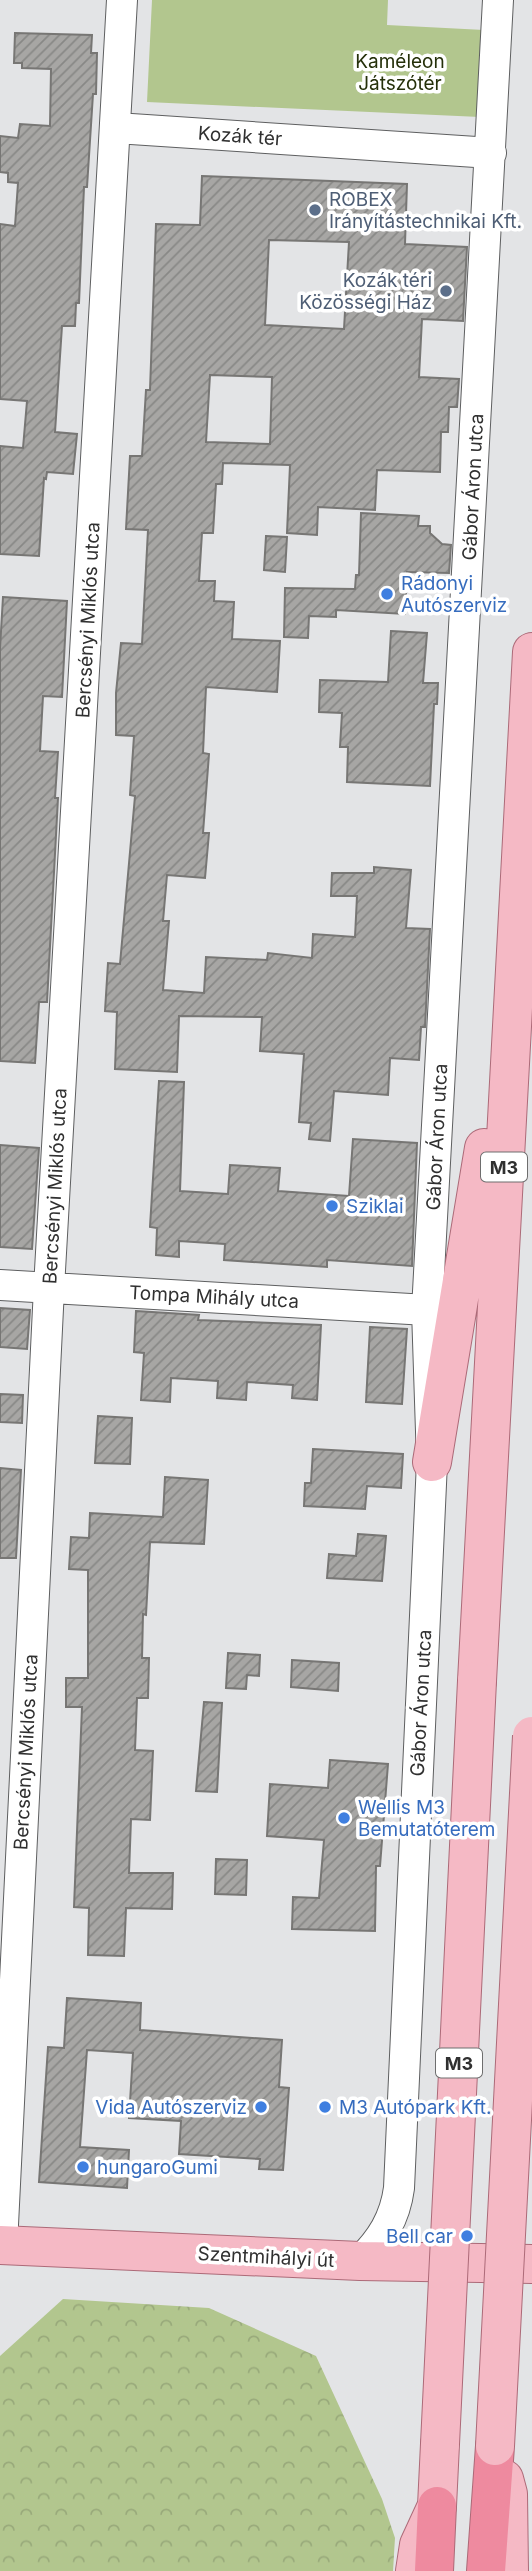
<svg xmlns="http://www.w3.org/2000/svg" width="532" height="2571" font-family="Inter,sans-serif">
<style>
.forest{fill:url(#forest-crowns)}
.green{fill:#b2c68e}
.building{fill:url(#building-hatch);stroke:#777674;stroke-width:2;fill-rule:evenodd}
.lines{fill:none;stroke-linecap:round;stroke-linejoin:round}
.minor-casing{stroke:#5e5f60;stroke-width:32}
.major-casing{stroke:#ac6a78;stroke-width:40}
.highway-casing{stroke:#ac6a78;stroke-width:40}
.minor{stroke:#fff;stroke-width:30}
.major{stroke:#f5b9c5;stroke-width:38}
.highway{stroke:#ee8a9f;stroke-width:38}
.major-bridge-casing{stroke:#ac6a78;stroke-width:40;stroke-linecap:butt}
.major-bridge{stroke:#f5b9c5;stroke-width:38}
.service-dot{fill:#5c6f8a;stroke:#fff;stroke-width:2.5}
.shop-dot{fill:#3f7fe0;stroke:#fff;stroke-width:2.5}
.labels{text-anchor:middle;dominant-baseline:central;stroke-width:7;stroke-linejoin:round;paint-order:stroke}
.shield{fill:#fff;stroke:#6e6e6e;stroke-width:2}
.shield-label{font-size:18px;font-weight:bold;fill:#303030}
.park-label{font-size:19px;fill:#25300a;stroke:#fff}
.street-label{font-size:19px;fill:#303030;stroke:#fff}
.service-label{font-size:19px;fill:#4e5e75;stroke:#fff;text-anchor:start}
.shop-label{font-size:19px;fill:#366cbe;stroke:#fff;text-anchor:start}
</style>
<defs>
<pattern id="forest-crowns" width="20" height="18" patternUnits="userSpaceOnUse" patternTransform="scale(1.75)"><rect width="20" height="18" fill="#b2c68e"/><path d="M2 6a3 3 0 1 1 6 0M12 15a3 3 0 1 1 6 0" fill="none" stroke="#99aa7b"/></pattern>
<pattern id="building-hatch" width="6" height="6" patternUnits="userSpaceOnUse" patternTransform="scale(1.75)"><rect width="6" height="6" fill="#a7a6a4"/><path d="M-1 1l2-2M0 6l6-6M5 7l2-2" fill="none" stroke="#888886"/></pattern>
</defs>
<rect width="100%" height="100%" fill="#e3e4e6"/>
<path class="forest" d="M63,2299l146,9 107,48 66,143 13,39 -2,33h-393v-215z"/>
<path class="green" d="M152,0h236l-1,25 97,5 -4,87 -333,-15z"/>
<path class="building" d="M15,33l77,2 -1,18h6l-1,41h-3l-6,93h-3l-5,116h-3l-1,23h-13l-7,106 22,2 -4,40 -26,-2 -1,7 -2,-1 -5,78 -39,-2v-108l23,2 4,-47 -27,-2v-175l15,2 3,-43 -10,-1v-9l-8,-1v-36l18,2 2,-14 30,2 1,-57 -29,-1v-5h-8z
M202,176l205,8 -2,60 62,3 -4,74 -41,-2 -3,58 40,2 -2,28h-8l-1,25h-7l-1,40 -63,-2 -2,40 -57,-3 -1,28 -30,-2 3,-68 -67,-2 -1,21h-6l-3,49h-11l-3,48h16l-1,20 20,1 -2,37 48,2 -3,51 -71,-5 -3,66 6,1 -6,79h6l-4,45 -38,-3 -4,46h6l-6,69 41,3 2,-36 61,3 1,-7 44,5 1,-24 42,3 2,-41h-26l1,-23h42v-6l37,3 -5,58 24,1 -5,98h-4l-2,33 -29,-2 -2,37 -54,-4 -4,50 -21,-2 2,-16 -12,-1 5,-68 -44,-3 2,-34 -83,-1 -2,56 -62,-3 2,-57 -12,-1 3,-48 12,1 15,-168 -5,-1 4,-59 -18,-1v-42l5,-50 21,1 6,-114 -22,-1 4,-73h12l4,-66h4l6,-166 44,1zM269,240l80,2 -5,87 -79,-4zM210,375l62,2 -2,67 -64,-2z
M361,513l58,3 -1,10h12v7l12,11 9,1 -2,28 -42,-1 -2,42 -69,-4v7l-27,-1 -1,22 -24,-1 1,-49 70,1 1,-14h3z
M266,536l21,1 -2,35 -21,-2z
M3,597l64,4 -5,96 -19,-1 -3,55 18,1 -3,46h3l-11,204h-8l-4,61 -35,-2v-413z
M391,631l36,2 -4,50h15l-1,21h-3l-4,82 -83,-4 1,-35h-8l2,-34 -23,-1 1,-32 68,2z
M159,1081l25,1 -4,109 48,3 2,-29 50,3 -2,23 71,5 4,-57 64,4 -5,123 -85,-6v7l-103,-7 1,-16 -46,-3v16l-23,-2 1,-27 -7,-1z
M0,1145l39,3 -7,101 -32,-2z
M0,1308l30,2 -3,39 -27,-2z
M136,1311l63,4 -1,5 123,5 -4,75 -25,-2 1,-13 -46,-3 -1,18 -29,-2 1,-17 -47,-3 -1,24 -29,-2 3,-47 -10,-1z
M370,1327l37,2 -5,75 -36,-2z
M0,1394l23,1 -1,28 -22,-1z
M98,1416l34,2 -2,46 -35,-1z
M313,1449l90,5 -2,34 -34,-2 -2,23 -61,-3 1,-23h6z
M0,1468l21,2 -5,88h-16z
M165,1477l43,3 -4,64 -54,-2 -4,73 -3,-1 -1,44h7l-1,40h-11l-2,52 18,1 -3,69 -19,-1 -2,54h44l-1,36 -46,-1 -2,48 -36,-1 1,-47 -15,-1 8,-200h-16v-29h22v-108l-19,-1 2,-32 18,1 1,-25 73,4z
M358,1534l28,2 -4,45 -55,-3 2,-24 27,2z
M228,1653l32,2 -1,21 -12,-1 -1,14 -20,-1z
M292,1660l47,3 -1,28 -47,-4z
M204,1702l18,1 -5,89 -21,-1z
M330,1760l58,4 -8,102h-4l-1,65 -83,-2 1,-32 26,1 5,-58 -57,-4 3,-52 58,4z
M216,1859l31,1 -1,35 -31,-1z
M67,1998l74,5 -1,27 142,10 -3,47 10,1 -6,82 -24,-1 1,-10 -81,-5 2,-33 -52,-3 4,-65 -46,-3 -7,97 49,3 -2,38 -88,-6 9,-135 16,1z"/>
<g class="lines">
<defs>
<path id="minor" d="M116,128l375,25
M0,1285l427,25
M2,2245l47,-957 73,-1288
M360,2261c21,-21 35,-42 39,-73l33,-726 -5,-152 71,-1310"/>
<path id="major" d="M432,1462l52,-314
M477,1681l55,-1029
M0,2245l360,16 172,3
M504,2479l4,15 1,77
M415,2571l4,-26 18,-39 3,-62"/>
<path id="highway" d="M434,2571l3,-65
M486,2571l9,-125"/>
</defs>
<use href="#minor" class="minor-casing"/>
<use href="#major" class="major-casing"/>
<use href="#highway" class="highway-casing"/>
<use href="#minor" class="minor"/>
<use href="#major" class="major"/>
<use href="#highway" class="highway"/>
<defs>
<path id="major-bridge" d="M440,2444l37,-763
M495,2446l37,-710"/>
</defs>
<use href="#major-bridge" class="major-bridge-casing"/>
<use href="#major-bridge" class="major-bridge"/>
</g>
<g class="service-dot">
<circle cx="315" cy="210" r="7"/>
<circle cx="446" cy="291" r="7"/>
</g>
<g class="shop-dot">
<circle cx="387" cy="594" r="7"/>
<circle cx="332" cy="1206" r="7"/>
<circle cx="344" cy="1818" r="7"/>
<circle cx="261" cy="2107" r="7"/>
<circle cx="325" cy="2107" r="7"/>
<circle cx="83" cy="2167" r="7"/>
<circle cx="467" cy="2236" r="7"/>
</g>
<g class="labels">
<g class="shield">
<rect x="481" y="1152.5" width="46" height="29" rx="5"/>
<rect x="436" y="2048.5" width="46" height="29" rx="5"/>
</g>
<g class="shield-label">
<text x="504" y="1167">M3</text>
<text x="459" y="2063">M3</text>
</g>
<g class="park-label">
<text x="400" y="61">Kaméleon<tspan x="400" dy="22">Játszótér</tspan></text>
</g>
<g class="street-label">
<text transform="translate(240 136) rotate(4)">Kozák tér</text>
<text transform="translate(473 487) rotate(-87)">Gábor Áron utca</text>
<text transform="translate(88 620) rotate(-87)">Bercsényi Miklós utca</text>
<text transform="translate(437 1137) rotate(-87)">Gábor Áron utca</text>
<text transform="translate(55 1186) rotate(-87)">Bercsényi Miklós utca</text>
<text transform="translate(214 1297) rotate(3)">Tompa Mihály utca</text>
<text transform="translate(421 1703) rotate(-87)">Gábor Áron utca</text>
<text transform="translate(26 1752) rotate(-87)">Bercsényi Miklós utca</text>
<text transform="translate(266 2257) rotate(3)">Szentmihályi út</text>
</g>
<g class="service-label">
<text x="329" y="199">ROBEX<tspan x="329" dy="22">Irányítástechnikai Kft.</tspan></text>
<text x="432" y="280" text-anchor="end">Kozák téri<tspan x="432" dy="22">Közösségi Ház</tspan></text>
</g>
<g class="shop-label">
<text x="401" y="583">Rádonyi<tspan x="401" dy="22">Autószerviz</tspan></text>
<text x="346" y="1206">Sziklai</text>
<text x="358" y="1807">Wellis M3<tspan x="358" dy="22">Bemutatóterem</tspan></text>
<text x="247" y="2107" text-anchor="end">Vida Autószerviz</text>
<text x="339" y="2107">M3 Autópark Kft.</text>
<text x="97" y="2167">hungaroGumi</text>
<text x="453" y="2236" text-anchor="end">Bell car</text>
</g>
</g>
</svg>
